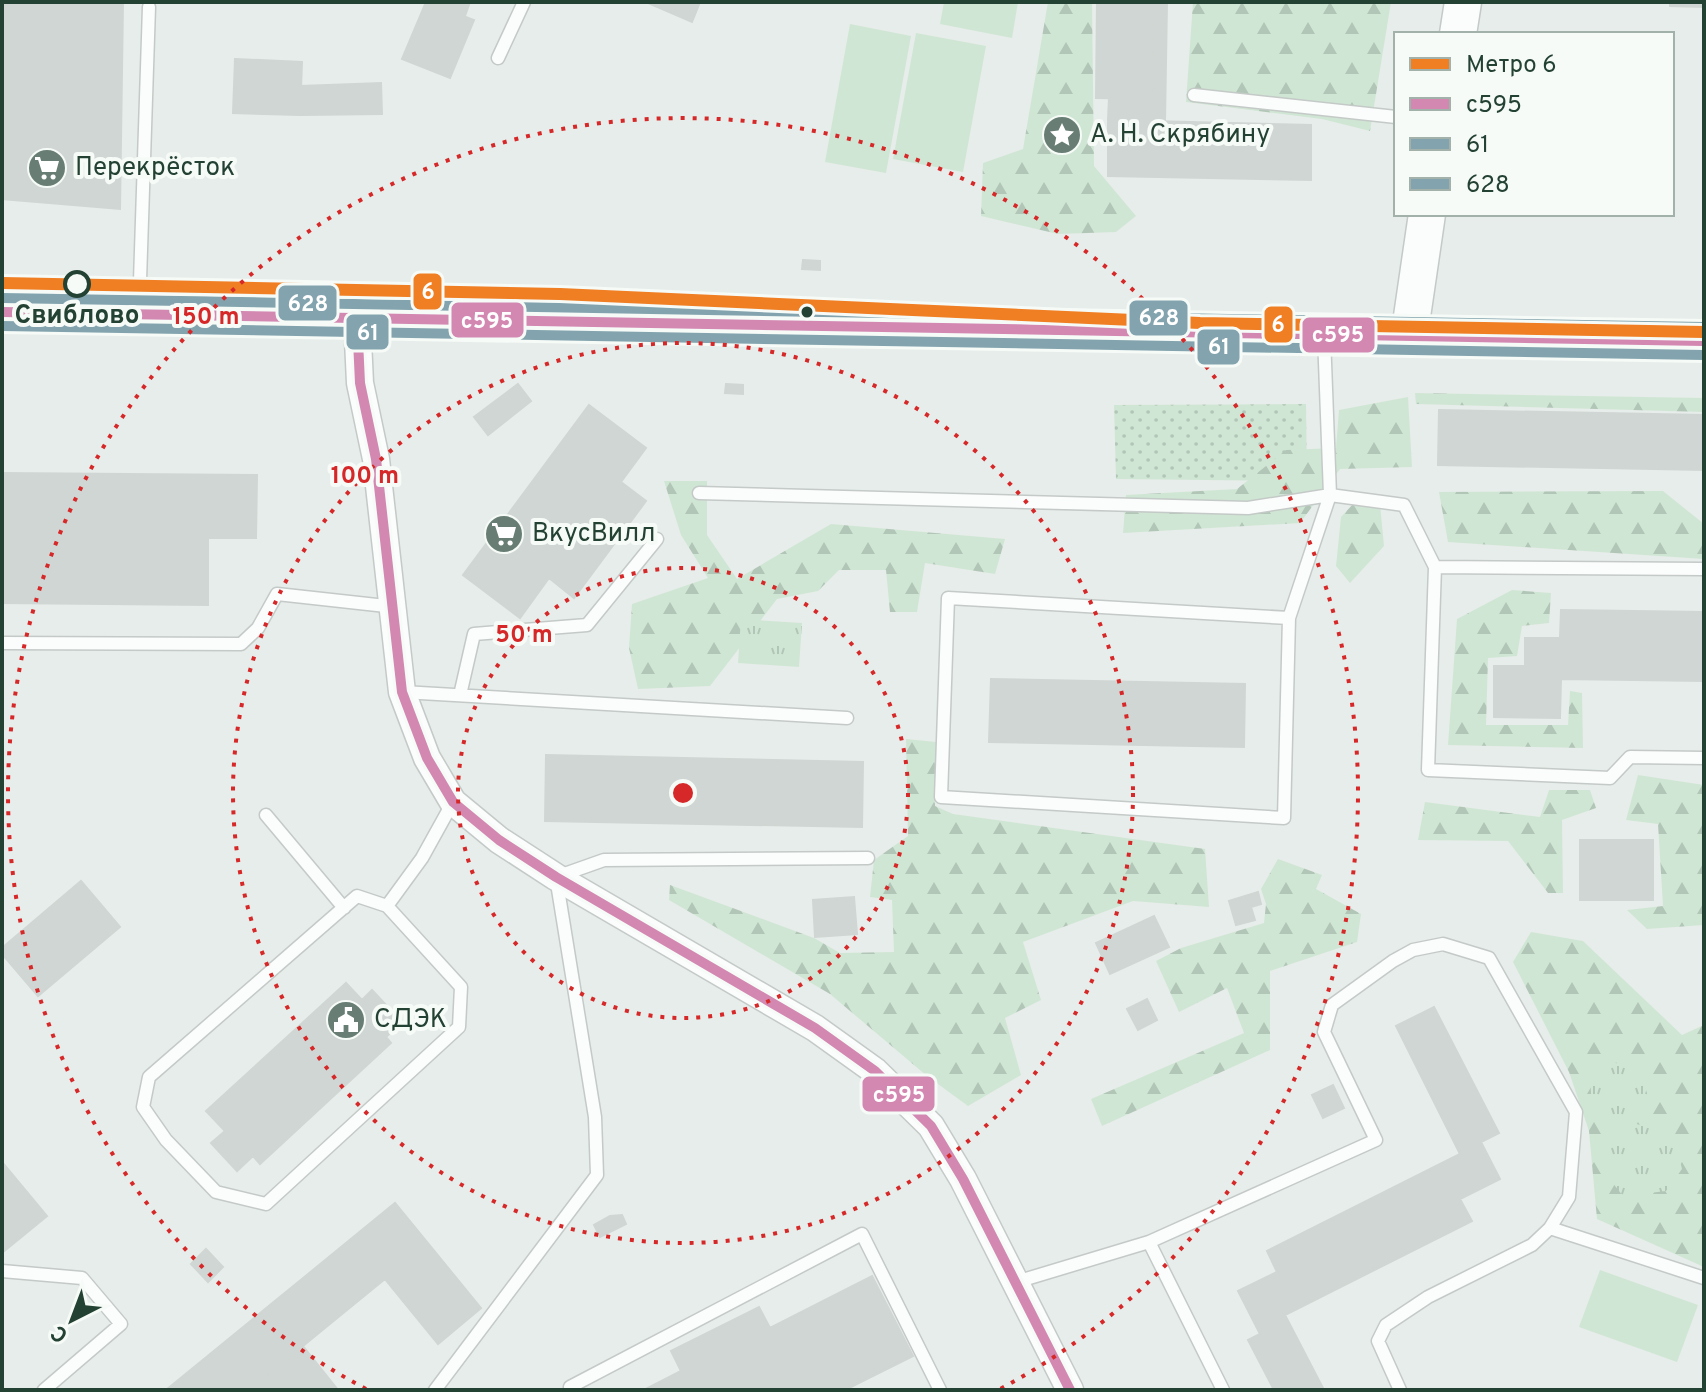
<svg xmlns="http://www.w3.org/2000/svg" width="1706" height="1392" font-family="Overpass,sans-serif">
<style>
.grass{fill:url(#grass-dots)}
.forest{fill:url(#forest-firs)}
.park{fill:url(#park-tufts)}
.pitch{fill:#d0e6d4}
.building{fill:#d0d6d3;stroke:#d0d6d3;stroke-width:2}
.lines{fill:none;stroke-linecap:round;stroke-linejoin:round}
.lane-casing{stroke:#c4cac7;stroke-width:15}
.street-casing{stroke:#c4cac7;stroke-width:29}
.secondary-casing{stroke:#c3cac7;stroke-width:39}
.lane{stroke:#fbfcfc;stroke-width:12}
.street{stroke:#fbfcfc;stroke-width:26}
.secondary{stroke:#fbfcfc;stroke-width:36}
.bus-1-casing{stroke:#f6fbf8;stroke-width:16}
.bus-2-casing{stroke:#f6fbf8;stroke-width:16}
.bus-3-casing{stroke:#f6fbf8;stroke-width:16}
.bus-1{stroke:#d388b2;stroke-width:10}
.bus-2{stroke:#83a4ae;stroke-width:10}
.bus-3{stroke:#83a4ae;stroke-width:10}
.metro-1-casing{stroke:#f6fbf8;stroke-width:18}
.metro-1{stroke:#f07e23;stroke-width:12}
.ring{fill:none;stroke:#d62828;stroke-width:4;stroke-dasharray:4 8}
.stop-dot{fill:#f6fbf8;stroke:#244234;stroke-width:4}
.bus-dot{fill:#244234;stroke:#f6fbf8;stroke-width:3}
.labels{text-anchor:middle;dominant-baseline:central;stroke-width:8;stroke-linejoin:round;paint-order:stroke}
.poi-label{font-size:26px;fill:#244234;stroke:#f6fbf8;text-anchor:start}
.stop-label{font-size:26px;font-weight:bold;fill:#244234;stroke:#f6fbf8}
.centre{fill:#d62828;stroke:#f6fbf8;stroke-width:4}
.ring-label{font-size:24px;text-anchor:middle;font-weight:bold;fill:#d62828;stroke:#f6fbf8;stroke-width:8;stroke-linejoin:round;paint-order:stroke}
.line-badge{stroke:#f6fbf8;stroke-width:3}
.badge-label{font-size:22px;text-anchor:middle;font-weight:bold;fill:#fff}
</style>
<defs>
<pattern id="grass-dots" width="8" height="8" patternUnits="userSpaceOnUse" patternTransform="scale(2)"><rect width="8" height="8" fill="#d0e6d4"/><path d="M2 2h.1M6 6h.1" fill="none" stroke="#b2c6b7" stroke-width="1.8" stroke-linecap="round"/></pattern>
<pattern id="forest-firs" width="22" height="20" patternUnits="userSpaceOnUse" patternTransform="scale(2)"><rect width="22" height="20" fill="#d0e6d4"/><path d="M5 1l3.5 6h-7zM16 11l3.5 6h-7z" fill="#b2c6b7"/></pattern>
<pattern id="park-tufts" width="24" height="20" patternUnits="userSpaceOnUse" patternTransform="scale(2)"><rect width="24" height="20" fill="#d0e6d4"/><path d="M3 7l-1-3M5 7V3M7 7l1-3M15 17l-1-3M17 17v-4M19 17l1-3" fill="none" stroke="#b2c6b7"/></pattern>
</defs>
<rect width="100%" height="100%" fill="#e7edea"/>
<path class="grass" d="M1306,404l1,77 -191,-2 -2,-74z"/>
<path class="forest" d="M1048,2h44l2,164 42,50 -20,16 -58,2 -77,-18 2,-53 40,-14z
M1193,2h198l-21,129 -48,-12 -136,-17z
M1415,393l289,5v14l-288,-8z
M1408,397l4,70 -72,2 -40,54 -177,10 3,-38 111,-6 49,-39 50,-2 3,-38z
M664,481h43v54l30,44 94,-55 174,15 -10,35 -70,-11 -8,49h-27l-4,-42h-47l-21,21 -41,8 -67,87 -72,3 -9,-41 3,-44 76,-26 -27,-43z
M1663,491l41,33v35l-256,-17 -9,-50z
M1354,503l26,1 4,42 -34,37 -14,-17 5,-49z
M1512,590l39,3 -2,30 -27,3 -5,30 -29,2 -2,67h82l2,-34 12,2 1,55 -135,-3 9,-126z
M906,739l30,3 -1,64 18,8 252,35 4,58 -76,-6 -110,41 18,58 -36,18 16,57 -53,31 -41,-30 -97,-82 -161,-94 1,-15 144,53 26,15 54,-1 -2,-52 -22,-3 4,-37 34,-24z
M1638,775l66,10v140l-57,4 -20,-19 36,-4 -5,-82 -32,-4z
M1549,790h41l6,18 -34,12 1,73h-15l-40,-52 -90,-1 7,-38 115,15z
M1278,859l44,16 -6,14 45,25 -4,28 -87,29v79l-168,76 -11,-27 153,-66 -17,-45 -48,24 -23,-51 25,-13 83,-25 2,-19 -5,-15z
M1531,932l52,9 99,94 22,-10v242l-107,-48 -8,-88 -20,-59 -56,-110z"/>
<path class="park" d="M741,619l61,4 -3,44 -61,-4z
M1614,1062l27,13 11,33 -21,14 43,15 8,32 -16,22 -43,5 -19,-24 9,-43c-16,-14 -24,-26 -22,-48z"/>
<path class="pitch" d="M944,2h74l-6,36 -72,-14z
M850,24l61,12 -25,137 -61,-11z
M916,33l70,13 -23,126 -70,-13z
M1600,1270l98,35 -21,57 -98,-35z"/>
<path class="building" d="M2,2h121l-3,207 -118,-10z
M426,2l48,18 -24,58 -48,-19z
M431,2h39l-5,14z
M646,2h54l-8,20z
M1097,2h58l-2,97 -57,-1z
M1155,2h12l-2,120 -57,-2 1,-22 44,1z
M1670,2h34v5l-34,-1z
M235,59l67,3 -2,53 -67,-2z
M381,83l1,31 -82,1 1,-29z
M1108,120l203,5v55l-203,-4z
M803,260l17,1v9l-18,-1z
M518,384l13,17 -43,34 -14,-18z
M726,384l17,1v9l-18,-1z
M589,405l57,43 -25,34 25,19 -72,97 -25,-20 -29,40 -57,-43z
M1439,410l265,5v55l-266,-5z
M2,473l255,2 -1,63h-48v67l-206,-2z
M1561,610l143,2v69l-143,-2 -1,39 -66,-1v-51h31v-28h35z
M991,679l254,5 -1,63 -255,-5z
M546,755l317,7 -1,65 -317,-6z
M1580,840h73v60h-73z
M81,881l39,46 -82,69 -36,-42v-6z
M1258,892l3,12 -10,3 4,13 -19,5 -7,-24z
M854,897l3,37 -42,3 -2,-37z
M1154,916l15,31 -59,27 -14,-31z
M346,983l16,17 10,-10 30,32 -16,15 5,6 -131,121 -7,-8 -16,15 -26,-28 14,-12 -19,-20z
M1147,999l10,21 -19,10 -11,-21z
M1434,1007l65,126 -18,9 19,37 -40,20 12,22 -187,94 39,75h-50l-26,-50 12,-6 -22,-43 39,-19 -10,-21 193,-97 -64,-128z
M1333,1085l11,23 -21,10 -11,-23z
M2,1162l45,54 -45,37z
M395,1203l86,105 -43,36 -53,-65 -136,111h-83z
M622,1215l4,9 -26,13 -6,-12 16,-9z
M206,1249l17,18 -15,15 -17,-18z
M872,1276l41,80 -68,34h-201l37,-19 -10,-20 88,-44 11,21z
M303,1346l35,44h-89z"/>
<g class="lines">
<defs>
<path id="lane" d="M498,58l26,-56
M1194,95l202,22
M139,311l10,-304
M1324,336l6,159 74,10 31,62 269,2
M699,493l549,15 82,-13 -41,123 -5,200 -343,-21 7,-199 341,20
M1435,567l-7,203 182,8 20,-21 74,1
M2,643l239,1 17,-16 19,-34 118,13
M403,692l444,26
M460,695l14,-61 113,-9 70,-86
M266,815l78,93
M357,896l30,10 74,81 -2,40 -193,177 -50,-12 -50,-52 -23,-33 6,-30z
M387,906l35,-48 31,-56
M1550,1228l154,50
M1149,1242l74,148
M2,1271l80,7 39,46 -77,66
M1016,1282l133,-40 227,-102 -52,-108 8,-27 61,-44 20,-11 30,-6 46,14 87,154 -7,85 -19,31 -18,17 -104,52 -42,28 -8,16 22,49
M570,1387l292,-153 78,156
M435,1390l162,-215 -2,-58 -39,-240 48,-17 264,-2"/>
<path id="street" d="M357,319l3,64 16,76 26,233 25,66 26,44 46,38 57,37 259,151 60,43 56,55 32,53 107,211"/>
<path id="secondary" d="M1458,34l5,-32
M2,312l1702,29
M1409,337l18,-123"/>
</defs>
<use href="#lane" class="lane-casing"/>
<use href="#street" class="street-casing"/>
<use href="#secondary" class="secondary-casing"/>
<use href="#lane" class="lane"/>
<use href="#street" class="street"/>
<use href="#secondary" class="secondary"/>
<defs>
<path id="bus-1" d="M2,312l1702,29
M357,319l3,64 16,76 26,233 25,66 26,44 46,38 57,37 259,151 60,43 56,55 32,53 107,211"/>
<path id="bus-2" d="M2,326l1702,29"/>
<path id="bus-3" d="M2,298l1702,29"/>
</defs>
<use href="#bus-1" class="bus-1-casing"/>
<use href="#bus-2" class="bus-2-casing"/>
<use href="#bus-3" class="bus-3-casing"/>
<use href="#bus-1" class="bus-1"/>
<use href="#bus-2" class="bus-2"/>
<use href="#bus-3" class="bus-3"/>
<defs>
<path id="metro-1" d="M2,283l558,11 640,29 504,9"/>
</defs>
<use href="#metro-1" class="metro-1-casing"/>
<use href="#metro-1" class="metro-1"/>
</g>
<g class="ring">
<circle cx="683" cy="793" r="225"/>
<circle cx="683" cy="793" r="450"/>
<path d="M366 1389A675 675 0 1 1 1000 1389"/>
</g>
<defs>
<symbol id="sight-disc" viewBox="-11 -11 22 22"><circle r="9.5" fill="#687e74" stroke="#f6fbf8"/><path d="M0-6L1.8-2.2L6-1.7L2.9 1.2L3.7 5.4L0 3.3L-3.7 5.4L-2.9 1.2L-6-1.7L-1.8-2.2Z" fill="#fff"/></symbol>
<symbol id="supermarket-disc" viewBox="-11 -11 22 22"><circle r="9.5" fill="#687e74" stroke="#f6fbf8"/><path d="M-6-5.5h2.5l.6 2H6L4.5 2H-2.5L-4.4-4H-6ZM-1.5 3.2a1.3 1.3 0 1 0 .1 0ZM3 3.2a1.3 1.3 0 1 0 .1 0Z" fill="#fff"/></symbol>
<symbol id="civic-disc" viewBox="-11 -11 22 22"><circle r="9.5" fill="#687e74" stroke="#f6fbf8"/><path d="M-.6-6.5H3V-4.5H.6V-3L4-1V1h2V6H-6V1h2V-1L-.6-3ZM-1.2 2.5V6h2.4V2.5Z" fill="#fff"/></symbol>
</defs>
<g fill-rule="evenodd">
<use href="#sight-disc" x="1040" y="113" width="44" height="44"/>
<use href="#supermarket-disc" x="25" y="146" width="44" height="44"/>
<use href="#supermarket-disc" x="482" y="512" width="44" height="44"/>
<use href="#civic-disc" x="324" y="998" width="44" height="44"/>
</g>
<circle class="stop-dot" cx="77" cy="284" r="12"/>
<circle class="bus-dot" cx="807" cy="312" r="7"/>
<g class="labels">
<g class="poi-label">
<text x="1090" y="135">А. Н. Скрябину</text>
<text x="75" y="168">Перекрёсток</text>
<text x="532" y="534">ВкусВилл</text>
<text x="374" y="1020">СДЭК</text>
</g>
<g class="stop-label">
<text x="77" y="316">Свиблово</text>
</g>
</g>
<circle cx="683" cy="793" r="12" class="centre"/>
<g class="ring-label">
<text x="206" y="324">150 m</text>
<text x="365" y="483">100 m</text>
<text x="524" y="642">50 m</text>
</g>
<g class="line-badge">
<rect x="412" y="272" width="31" height="39" rx="8" fill="#f07e23"/>
<rect x="277" y="284" width="61" height="38" rx="8" fill="#83a4ae"/>
<rect x="1128" y="299" width="61" height="38" rx="8" fill="#83a4ae"/>
<rect x="450" y="301" width="75" height="38" rx="8" fill="#d388b2"/>
<rect x="1263" y="305" width="31" height="39" rx="8" fill="#f07e23"/>
<rect x="345" y="313" width="45" height="38" rx="8" fill="#83a4ae"/>
<rect x="1301" y="316" width="75" height="38" rx="8" fill="#d388b2"/>
<rect x="1196" y="328" width="45" height="38" rx="8" fill="#83a4ae"/>
<rect x="861" y="1075" width="75" height="38" rx="8" fill="#d388b2"/>
</g>
<g class="badge-label">
<text x="428" y="299">6</text>
<text x="308" y="311">628</text>
<text x="1159" y="325">628</text>
<text x="487" y="328">с595</text>
<text x="1278" y="332">6</text>
<text x="368" y="340">61</text>
<text x="1338" y="342">с595</text>
<text x="1219" y="354">61</text>
<text x="899" y="1102">с595</text>
</g>
<rect width="1706" height="1392" fill="none" stroke="#244234" stroke-width="8"/>
<rect x="1394" y="32" width="280" height="184" fill="#f6fbf8" stroke="#a2b1aa" stroke-width="2"/>
<rect x="1410" y="58" width="40" height="12" fill="#f07e23" stroke="#a2b1aa" stroke-width="2"/>
<text x="1466" y="72" font-size="24" fill="#244234">Метро 6</text>
<rect x="1410" y="98" width="40" height="12" fill="#d388b2" stroke="#a2b1aa" stroke-width="2"/>
<text x="1466" y="112" font-size="24" fill="#244234">с595</text>
<rect x="1410" y="138" width="40" height="12" fill="#83a4ae" stroke="#a2b1aa" stroke-width="2"/>
<text x="1466" y="152" font-size="24" fill="#244234">61</text>
<rect x="1410" y="178" width="40" height="12" fill="#83a4ae" stroke="#a2b1aa" stroke-width="2"/>
<text x="1466" y="192" font-size="24" fill="#244234">628</text>
<g transform="translate(72 1320) rotate(222)" stroke="#f6fbf8" stroke-width="6" paint-order="stroke">
<path d="M0-6L14 30L0 20L-14 30Z" fill="#244234"/>
<text y="-12" font-size="22" font-weight="bold" text-anchor="middle" fill="#244234">С</text>
</g>
</svg>
